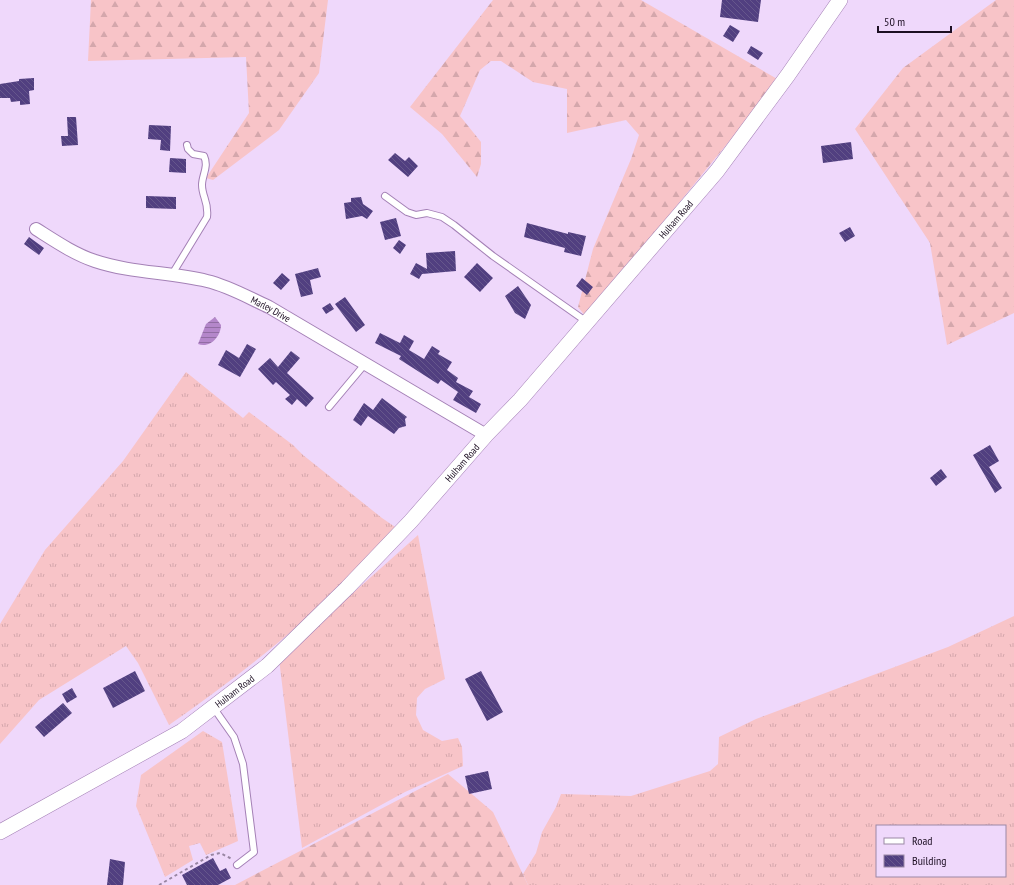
<svg xmlns="http://www.w3.org/2000/svg" width="1014" height="885" font-family="'PT Sans Narrow',sans-serif">
<style>
.grass{fill:url(#grass-tufts);fill-rule:evenodd}
.forest{fill:url(#forest-firs)}
.water{fill:url(#water-rules)}
.building{fill:url(#building-back-hatch)}
.lines{fill:none;stroke-linecap:round;stroke-linejoin:round}
.service-casing{stroke:#a481b6;stroke-width:8}
.minor-casing{stroke:#a481b6;stroke-width:14}
.tertiary-casing{stroke:#a481b6;stroke-width:16}
.path{stroke:#9885a2;stroke-width:2;stroke-dasharray:3 3;stroke-linecap:butt}
.service{stroke:#fff;stroke-width:6}
.minor{stroke:#fff;stroke-width:12}
.tertiary{stroke:#fff;stroke-width:15}
.labels{text-anchor:middle;dominant-baseline:central;stroke-width:4;stroke-linejoin:round;paint-order:stroke}
.street-label{font-size:10px;fill:#1d0f23;stroke:#efd8fb}
</style>
<defs>
<pattern id="grass-tufts" width="24" height="20" patternUnits="userSpaceOnUse"><rect width="24" height="20" fill="#f8c4c8"/><path d="M3 7l-1-3M5 7V3M7 7l1-3M15 17l-1-3M17 17v-4M19 17l1-3" fill="none" stroke="#d4a7ac"/></pattern>
<pattern id="forest-firs" width="22" height="20" patternUnits="userSpaceOnUse"><rect width="22" height="20" fill="#f8c4c8"/><path d="M5 1l3.5 6h-7zM16 11l3.5 6h-7z" fill="#d4a7ac"/></pattern>
<pattern id="water-rules" width="6" height="5" patternUnits="userSpaceOnUse"><rect width="6" height="5" fill="#b487ca"/><path d="M0 2.5h6" fill="none" stroke="#926da4"/></pattern>
<pattern id="building-back-hatch" width="6" height="6" patternUnits="userSpaceOnUse"><rect width="6" height="6" fill="#513f80"/><path d="M-1 5l2 2M0 0l6 6M5-1l2 2" fill="none" stroke="#66578c"/></pattern>
</defs>
<rect width="100%" height="100%" fill="#efd8fb"/>
<path class="grass" d="M186,372l57,46 6,-6 44,33 10,10 79,63 16,11c-16,16 -32,34 -49,50 -55,54 -117,102 -180,146l-31,-62 -12,-17 -87,54 -39,44v-120l45,-74 78,-89z
M418,535l27,144 -20,10 -8,9 -1,17 7,15 19,11 16,-3 4,9 1,19 -58,26 -103,56 -23,-189z
M1014,616v269h-486l-5,-11 13,-21 6,-21 14,-25 5,-13 70,2 79,-25 8,-7 1,-27 37,-18 192,-72zM877,826h128v50h-128z
M203,731l19,11 16,99 -32,14 -6,-12 -11,3 4,14 -28,17 -29,-71 5,-31z"/>
<path class="forest" d="M91,0h237l-9,73 -40,57 -66,50 -7,-2 43,-65 -3,-56 -158,4z
M493,0h148l138,80 -193,237 -8,-10 15,-58 38,-90 8,-24 -13,-15 -59,13v-44l-34,-7 -32,-21h-10l-11,9 -20,46 21,26v22l-4,13 -35,-43 -32,-27z
M996,0h18v313l-67,32 -17,-102 -75,-114 48,-61z
M448,774l45,38 35,73h-293z"/>
<path class="water" d="M215,317l6,8c0,11 -11,24 -23,19l8,-20z"/>
<path class="building" d="M722,0h39l-3,22 -38,-5z
M730,25l10,6 -7,11 -10,-6z
M751,46l12,7 -5,7 -11,-7z
M34,78v12l-5,1 1,13 -10,1v-4l-9,1 -1,-4h-10v-14l19,-3v-2z
M67,117h9l2,28 -16,1 -1,-10h7z
M149,125l22,1 -1,25 -10,-1 1,-10 -13,-1z
M851,142l2,17 -30,4 -2,-17z
M395,153l10,8 4,-4 9,9 -10,11 -20,-17z
M170,158l16,1v14l-17,-1z
M146,196l30,1v12l-30,-1z
M361,197l2,7 10,7 -6,8 -5,-3 -16,3 -2,-16 7,-1v-4z
M396,218l5,18 -16,4 -5,-18z
M527,223l41,11v-2l18,4 -5,20 -17,-4 1,-4 -41,-11z
M850,227l5,9 -10,6 -6,-9z
M29,237l15,11 -5,7 -15,-11z
M399,240l7,5 -6,9 -7,-6z
M455,251l1,20 -34,3 -3,5 -9,-5 6,-11 11,6 -1,-16z
M477,263l16,15 -13,14 -16,-15z
M318,268l3,9 -11,3 3,14 -12,3 -6,-23z
M282,273l8,7 -9,10 -8,-7z
M582,278l11,9 -6,8 -11,-9z
M518,286l13,19 -6,14 -10,-6 -10,-17z
M345,297l20,28 -9,7 -21,-28z
M330,303l4,6 -8,5 -4,-6z
M380,333l20,10 4,-8 10,6 -5,9 15,9 8,-13 8,5 -2,3 14,8 -5,8 11,8 -2,4 17,9 -4,6 12,7 -5,9 -23,-13 5,-8 -17,-12 -3,4 -39,-25 2,-3 -26,-13z
M247,344l9,5 -16,28 -22,-12 8,-15 13,8z
M291,351l9,7 -13,15 27,25 -8,9 -9,-8 -5,6 -7,-6 5,-4 -14,-13 -3,3 -15,-16 12,-11 8,9z
M382,398l25,19 -2,2 1,7 -7,2 -5,6 -26,-18 -7,10 -8,-6 11,-17 9,7z
M990,445l9,16 -10,6 13,21 -7,5 -22,-38z
M941,469l6,8 -11,9 -6,-8z
M135,671l10,20 -32,17 -10,-20z
M481,671l22,41 -16,9 -22,-42z
M72,688l5,9 -10,6 -5,-9z
M63,703l9,10 -28,24 -9,-10z
M488,771l4,18 -23,5 -4,-18z
M213,858l7,13 6,-3 5,10 -13,7h-31l-5,-10z
M110,859l15,3 -2,23h-16z"/>
<g class="lines">
<defs>
<path id="service" d="M385,196l22,16 9,3 11,-2 15,4 12,8 39,31 94,66
M171,276l36,-59c2,-15 -5,-20 -5,-32 0,-10 7,-18 2,-29l-11,-2 -5,-5 -1,-4
M329,407l36,-43
M213,707l21,30 9,27 11,88 -17,13"/>
<g id="minor">
<path id="s1" d="M36,229c19,12 38,25 59,32 36,12 75,11 112,20 22,5 42,17 62,26l217,128"/>
</g>
<g id="tertiary">
<path id="s2" d="M0,832l182,-101 85,-65 80,-78 64,-67 75,-86 34,-35 197,-229 71,-96 52,-75"/>
</g>
</defs>
<use href="#service" class="service-casing"/>
<use href="#minor" class="minor-casing"/>
<use href="#tertiary" class="tertiary-casing"/>
<path class="path" d="M159,885l52,-30 9,-2 12,6"/>
<use href="#service" class="service"/>
<use href="#minor" class="minor"/>
<use href="#tertiary" class="tertiary"/>
</g>
<g class="labels">
<g class="street-label">
<text stroke="none"><textPath href="#s2" startOffset="921">Hulham Road</textPath></text>
<text stroke="none"><textPath href="#s1" startOffset="251">Marley Drive</textPath></text>
<text stroke="none"><textPath href="#s2" startOffset="597">Hulham Road</textPath></text>
<text stroke="none"><textPath href="#s2" startOffset="274">Hulham Road</textPath></text>
</g>
</g>
<rect x="876" y="825" width="130" height="52" fill="#efd8fb" stroke="#9b88a5"/>
<rect x="884" y="838" width="20" height="6" fill="#ffffff" stroke="#9b88a5"/>
<text x="912" y="845" font-size="12" fill="#1d0f23">Road</text>
<rect x="884" y="855" width="20" height="12" fill="url(#building-back-hatch)" stroke="#9b88a5"/>
<text x="912" y="865" font-size="12" fill="#1d0f23">Building</text>
<path d="M878 26v6h73v-6" fill="none" stroke="#1d0f23" stroke-width="2"/>
<text x="884" y="26" font-size="12" fill="#1d0f23" stroke="#efd8fb" stroke-width="3" paint-order="stroke">50 m</text>
</svg>
